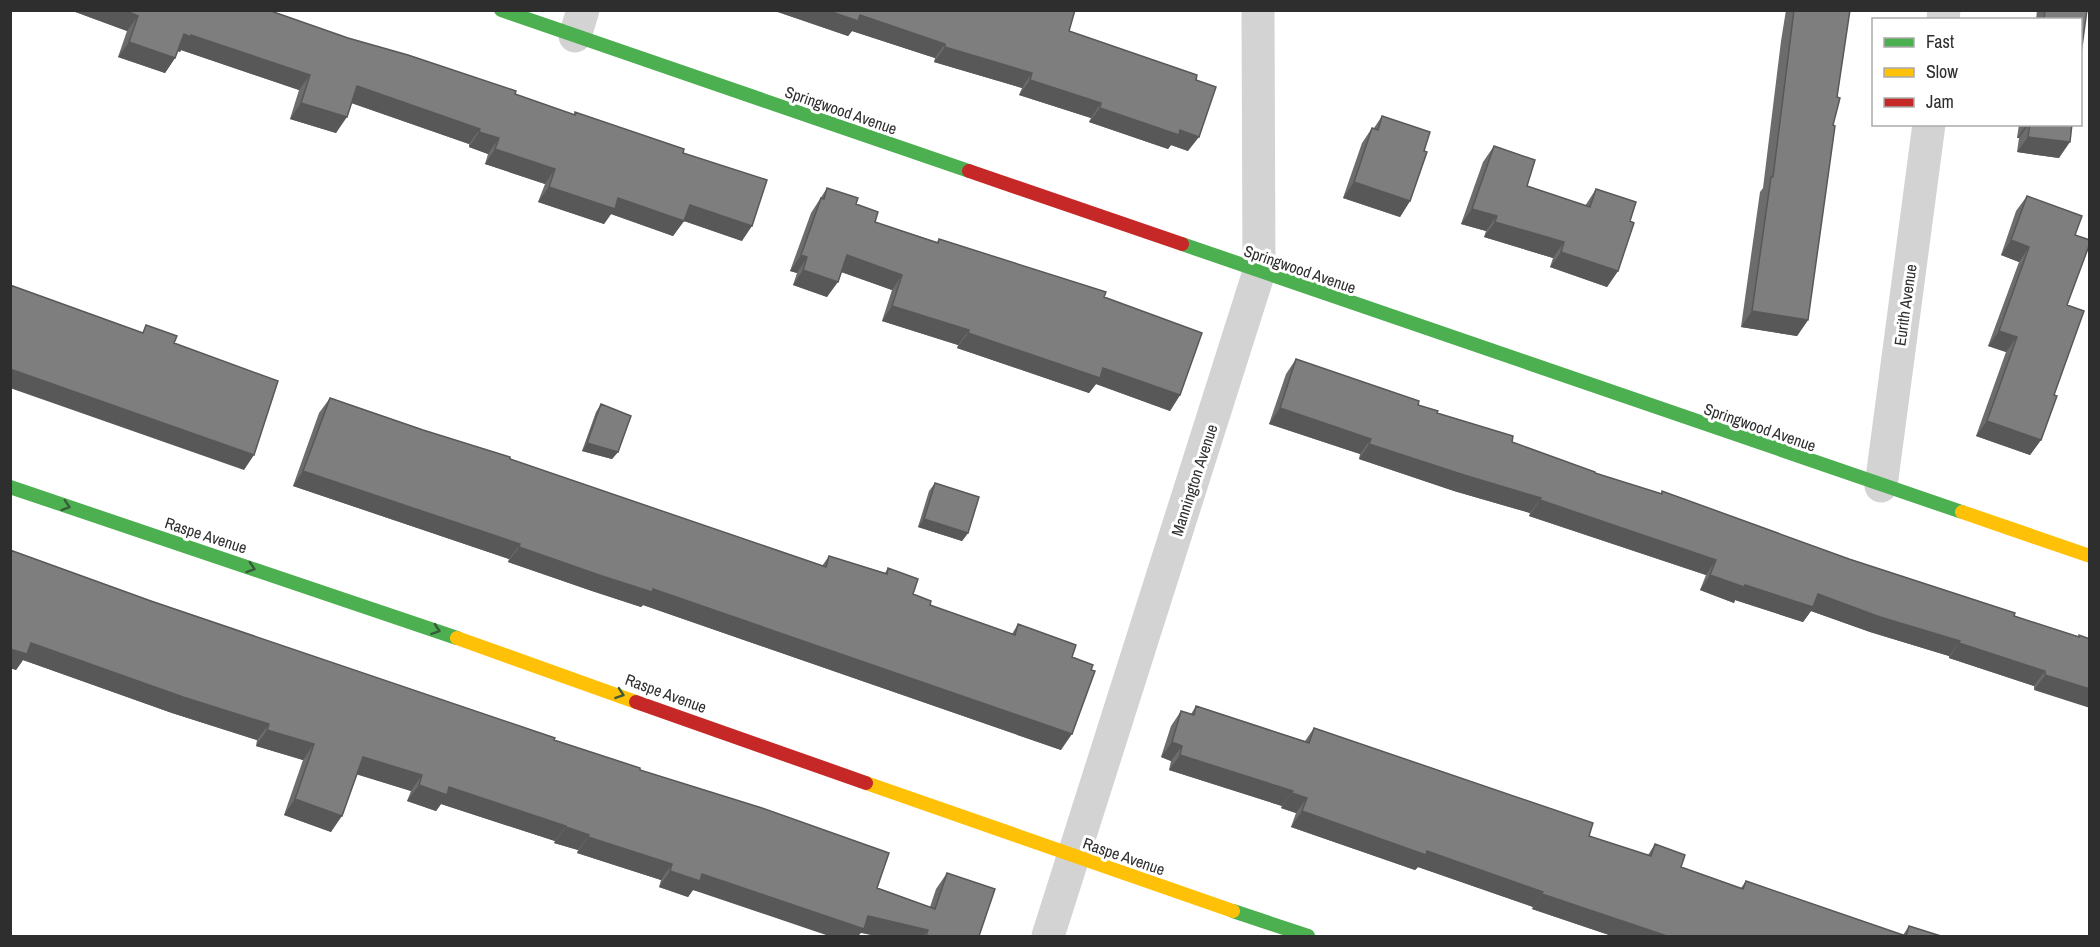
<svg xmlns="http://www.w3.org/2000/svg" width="2100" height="947" font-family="'Archivo Narrow',sans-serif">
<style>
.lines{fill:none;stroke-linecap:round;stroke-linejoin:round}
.street{stroke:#d3d3d3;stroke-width:33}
.fast{stroke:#4caf50;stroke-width:14}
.slow{stroke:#ffc107;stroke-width:14}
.jam{stroke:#c62828;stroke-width:14}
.wall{fill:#6c6c6c}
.shaded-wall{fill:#585858}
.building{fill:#7e7e7e;stroke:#585858;stroke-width:1.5}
.oneway{stroke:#385b3a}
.labels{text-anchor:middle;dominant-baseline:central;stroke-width:6;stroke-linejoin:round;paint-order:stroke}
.street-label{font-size:16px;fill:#2e2e2e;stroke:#fff}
</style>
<rect width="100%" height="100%" fill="#fff"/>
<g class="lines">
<path class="street" d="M1943,20l1,-10
M575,36l8,-26
M1881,486l48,-362
M1048,936l211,-664 -1,-262"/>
<path class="fast" d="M501,10l468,161
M1182,244l780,268
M10,487l447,151
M1233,911l75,25"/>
<path class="slow" d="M1962,512l128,44
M457,638l179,64
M866,783l367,128"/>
<path class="jam" d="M969,171l213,73
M636,702l230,81"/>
</g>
<path class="wall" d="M70,10h198l80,28 226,77 1,-3 108,41 59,88 -58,-20 -11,15 -62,-22 -7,10 -66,-22 7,-18 -60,-20 3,-10 -19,-7v-3l-118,-41 -15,30 -46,-14 9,-29 -118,-40 -1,2 -2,-1 -3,7 -10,15 -47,-16 9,-26z
M772,10h303l-6,21 127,49 -8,71 -17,-6 -3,4 -79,-27 2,-4 -72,-23 3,-7 -88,-26 1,-4 -83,-27 -4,5z
M1786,10h64l-17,115 -25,195 -11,16 -56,-9 19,-135 3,-4 18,-147z
M2037,10h50l-7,10h-44z
M1382,116l42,35 -14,50 -10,16 -57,-19 19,-55 10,-15h2z
M2019,124h53l-13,34 -42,-6 2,-14h-2z
M1494,146l33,40 58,20 11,-17 34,32 -12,50 -11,16 -57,-20 3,-9 -69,-21 2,-6 -25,-7 22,-62z
M827,188l29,16 19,18 62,20 2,-3 165,58 76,98 -10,16 -74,-27 -7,9 -132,-45 1,-3 -76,-24 10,-31 -51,-18 -14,25 -34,-12 4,-12 -7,-2 21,-58z
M2027,196l48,39 -8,70 -13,90 -13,45 -11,15 -54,-19 30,-84 -18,-6 31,-84 -18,-7 15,-44z
M1296,359l122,46 19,8 75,29 83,31 66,21 1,-3 187,68 165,57 64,21 12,2 -56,51v-4l-85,-28v-2l-79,-24 -59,-21 -8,11 -68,-22 -1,3 -34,-13 6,-15 -177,-59 1,-3 -76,-22 -95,-32 1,-5 -91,-30 17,-50z
M330,398l492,168 7,-10 56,17 3,-5 25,26 17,11 82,29 6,-10 54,33 -11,93 -418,-145 -2,2 -49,-16 -84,-29 1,-3 -216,-73 26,-73z
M601,404l17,48 -6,7 -30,-8 14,-39z
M935,483l33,50 -6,8 -44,-14 11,-36z
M10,550l141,51 489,169 237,118 53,19 6,-18 11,-16 32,63h-103l-183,-46 -5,7 -29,-10 2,-7 -84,-27 1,-3 -24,-7 1,-2 -114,-37 -5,7 -29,-10 4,-10 -54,-17 -26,58 -47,-17 19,-55 -47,-14 1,-6 -85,-27 -149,-53 -7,10 -6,-2z
M1196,706l109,35 9,-13 275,108 59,19 7,-11 26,23 60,21 5,-7 157,54 6,-9 32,10h-329l-80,-27 1,-2 -115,-40 -3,3 -124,-43 5,-14 -15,-5 1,-2 -113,-36 2,-9 -10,-4 10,-31 10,-15 10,3z"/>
<path class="shaded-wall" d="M70,10h54l14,6 -11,15z
M772,10h54l34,5 85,29 -10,14 -83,-27 -4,5z
M184,34l7,1 119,40 -11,15 -118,-40 -1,2 -7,-3z
M129,42l46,16 -10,15 -47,-16z
M945,47l87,26 -10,15 -88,-26z
M1030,80l71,23 -10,15 -72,-23z
M357,86l123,43 -11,15 -123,-43z
M301,103l46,14 -11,16 -46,-14z
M1100,108l80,22 19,7 -11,14 -17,-6 -3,4 -79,-27z
M2027,124h2l-10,14h-2z
M479,132l20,6 -11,16 -19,-7z
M2028,137l42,5 -11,16 -42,-6z
M495,149l60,20 -10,15 -60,-20z
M1354,182l56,19 -10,16 -57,-19z
M549,187l69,11 72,7 62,21 -10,15 -58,-20 -11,15 -62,-22 -7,10 -66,-22z
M1472,209l25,7 -11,15 -25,-7z
M1495,222l69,20 -11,16 -69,-21z
M2011,240l18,7 -10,15 -18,-7z
M1561,252l57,19 -11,16 -57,-20z
M801,255l6,2 -10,16 -7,-2z
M847,255l55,20 -10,15 -56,-20z
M803,270l35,12 -11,15 -34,-12z
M892,306l77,24 -11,15 -76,-24z
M1752,311l56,9 -11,16 -56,-9z
M1999,331l18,6 -11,15 -18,-6z
M968,333l135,35 77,27 -10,16 -74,-27 -7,9 -132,-45z
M10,369l244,86 -10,15 -234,-82z
M1280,408l91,31 -11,15 -91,-30z
M1987,421l54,19 -11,15 -54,-19z
M587,443l31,9 -6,7 -30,-8z
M1369,444l172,54 -11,15 -76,-22 -95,-32z
M303,471l217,73 -11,15 -216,-73z
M1540,500l176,60 -10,15 -177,-59z
M924,519l44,14 -6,8 -44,-14z
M519,547l134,42 419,145 -11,16 -418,-145 -2,2 -49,-16 -84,-29z
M1710,575l35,10 73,9 142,47 -11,15 -79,-24 -59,-21 -8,11 -68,-22 -1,3 -34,-13z
M31,643l238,81 -12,16 -85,-27 -149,-53 -7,10 -6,-2v-19z
M1959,643l86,28 -11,15 -85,-28z
M2045,675l45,14v19l-56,-18z
M267,730l47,14 -11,16 -47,-14z
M1172,742l10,4 -11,15 -10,-4z
M1180,755l113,36 -11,15 -113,-36z
M363,757l59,18 -11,16 -59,-18z
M419,785l30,2 117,39 -11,15 -114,-37 -5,7 -29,-10z
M1292,793l15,5 -11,15 -15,-5z
M295,799l47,17 -11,16 -47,-17z
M1302,811l125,40 116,41 -10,15 -115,-40 -3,3 -124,-43z
M566,827l23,8 -11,15 -24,-7z
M588,837l84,27 -11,16 -84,-27z
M670,871l32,3 166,42 60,14 -5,6h-47l-15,-3 -3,3h-29l-136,-46 -5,7 -29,-10z
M1542,894l125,42h-55l-80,-27z"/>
<path class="building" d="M124,10h144l80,28 60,17 108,36 -1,3 60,21v-3l109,37 -1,4 84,27 -15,46 -62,-21 -6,16 -66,-23 -3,11 -66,-22 6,-18 -60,-20 4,-11 -20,-6 1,-3 -123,-43 -10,31 -46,-14 9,-28 -119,-40v2l-7,-3 -9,24 -46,-16 9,-26z
M826,10h249l-6,21 128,44 -1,5 20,7 -17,50 -19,-7 -1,5 -79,-27 1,-5 -71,-23 2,-7 -87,-26v-3l-85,-29 -2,6z
M1794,10h56l-13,87 3,1 -7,27 2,1 -27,194 -56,-9 19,-134h2z
M2045,10h42l-7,51v-41h-36z
M1382,116l48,16 -6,19 3,1 -17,49 -56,-19 18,-54 6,2z
M2030,124h42l-2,18 -42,-5z
M1494,146l41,14 -8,26 63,21 6,-18 40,13 -6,19 4,2 -16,48 -57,-19 3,-10 -69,-20 2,-6 -25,-7z
M827,188l31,10 -2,6 22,8 -3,10 63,21 1,-4 167,53 -2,5 98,36 -22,62 -77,-27 -3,10 -132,-45 1,-3 -77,-24 10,-31 -55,-20 -9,27 -35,-12 4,-13 -6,-2 20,-57 3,1z
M2027,196l55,20 -7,19 15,5v3l-23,62 17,6 -30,84 3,1 -16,44 -54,-19 30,-84 -18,-6 30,-84 -18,-7z
M10,285l133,48 3,-8 31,11 -3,7 104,38 -24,74 -244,-86z
M1296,359l123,42 -1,4 20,6 -1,2 76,23 -1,6 83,30v1l67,21v-3l187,68 166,54 -1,3 65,21v-2l11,4v50l-45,-14v-4l-86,-28 1,-2 -80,-24 -62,-23 -5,13 -68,-22 -1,2 -34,-12 6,-15 -176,-60 1,-2 -77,-23 -95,-31 2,-5 -91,-31z
M330,398l93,32 87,27v2l316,108 3,-11 58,18 1,-6 30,11 -5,15 18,7 -1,4 85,30 3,-11 58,21 -4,12 21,8 -2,5 4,1 -23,63 -419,-145 -1,3 -50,-16 -83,-29 1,-3 -217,-73z
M601,404l30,12 -13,36 -31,-9z
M935,483l44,14 -11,36 -44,-14z
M10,550l141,51 404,137 -1,2 86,28v2l122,38 127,45 -12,35 58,21 12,-36 48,16 -16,47h-53l2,-6 -60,-14 -4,13 -162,-55 -2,7 -30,-10 2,-7 -84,-27 1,-2 -23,-8v-1l-117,-39 -2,8 -28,-10 3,-10 -59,-18 -21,59 -47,-17 19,-55 -47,-14 2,-6 -86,-27 -152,-54 -4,11 -17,-5z
M1196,706l113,37 5,-15 279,95 -4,13 62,20 4,-12 30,11 -4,12 62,22 3,-8 160,55 3,-10 32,10h-274l-125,-42 1,-2 -116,-41 -1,4 -124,-44 5,-13 -15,-5 1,-2 -113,-36 2,-9 -10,-4 9,-31 13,4z"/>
<defs><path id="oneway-chevron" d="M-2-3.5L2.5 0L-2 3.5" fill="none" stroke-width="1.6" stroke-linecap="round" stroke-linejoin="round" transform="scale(1.5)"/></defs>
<g class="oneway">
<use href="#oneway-chevron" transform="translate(66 506) rotate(18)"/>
<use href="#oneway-chevron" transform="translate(251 568) rotate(18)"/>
<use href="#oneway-chevron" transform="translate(436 630) rotate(19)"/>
<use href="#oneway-chevron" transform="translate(620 694) rotate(19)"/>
</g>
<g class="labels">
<g class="street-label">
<text transform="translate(841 110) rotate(19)">Springwood Avenue</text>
<text transform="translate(1300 269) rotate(19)">Springwood Avenue</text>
<text transform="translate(1905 305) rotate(-82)">Eurith Avenue</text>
<text transform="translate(1760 427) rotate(19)">Springwood Avenue</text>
<text transform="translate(1194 480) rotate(-72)">Mannington Avenue</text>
<text transform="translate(206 535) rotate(18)">Raspe Avenue</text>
<text transform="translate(666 693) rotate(20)">Raspe Avenue</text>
<text transform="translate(1124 856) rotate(19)">Raspe Avenue</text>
</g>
</g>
<rect width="2100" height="947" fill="none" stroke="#2e2e2e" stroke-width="24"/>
<rect x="1872" y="18" width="210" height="108" fill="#ffffff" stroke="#ababab" stroke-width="1.5"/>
<rect x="1884" y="38" width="30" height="9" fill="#4caf50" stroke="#ababab" stroke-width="1.5"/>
<text x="1926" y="48" font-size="18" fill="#2e2e2e">Fast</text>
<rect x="1884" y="68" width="30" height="9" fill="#ffc107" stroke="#ababab" stroke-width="1.5"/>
<text x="1926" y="78" font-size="18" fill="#2e2e2e">Slow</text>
<rect x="1884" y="98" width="30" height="9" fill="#c62828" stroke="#ababab" stroke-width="1.5"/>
<text x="1926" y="108" font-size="18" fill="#2e2e2e">Jam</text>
</svg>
